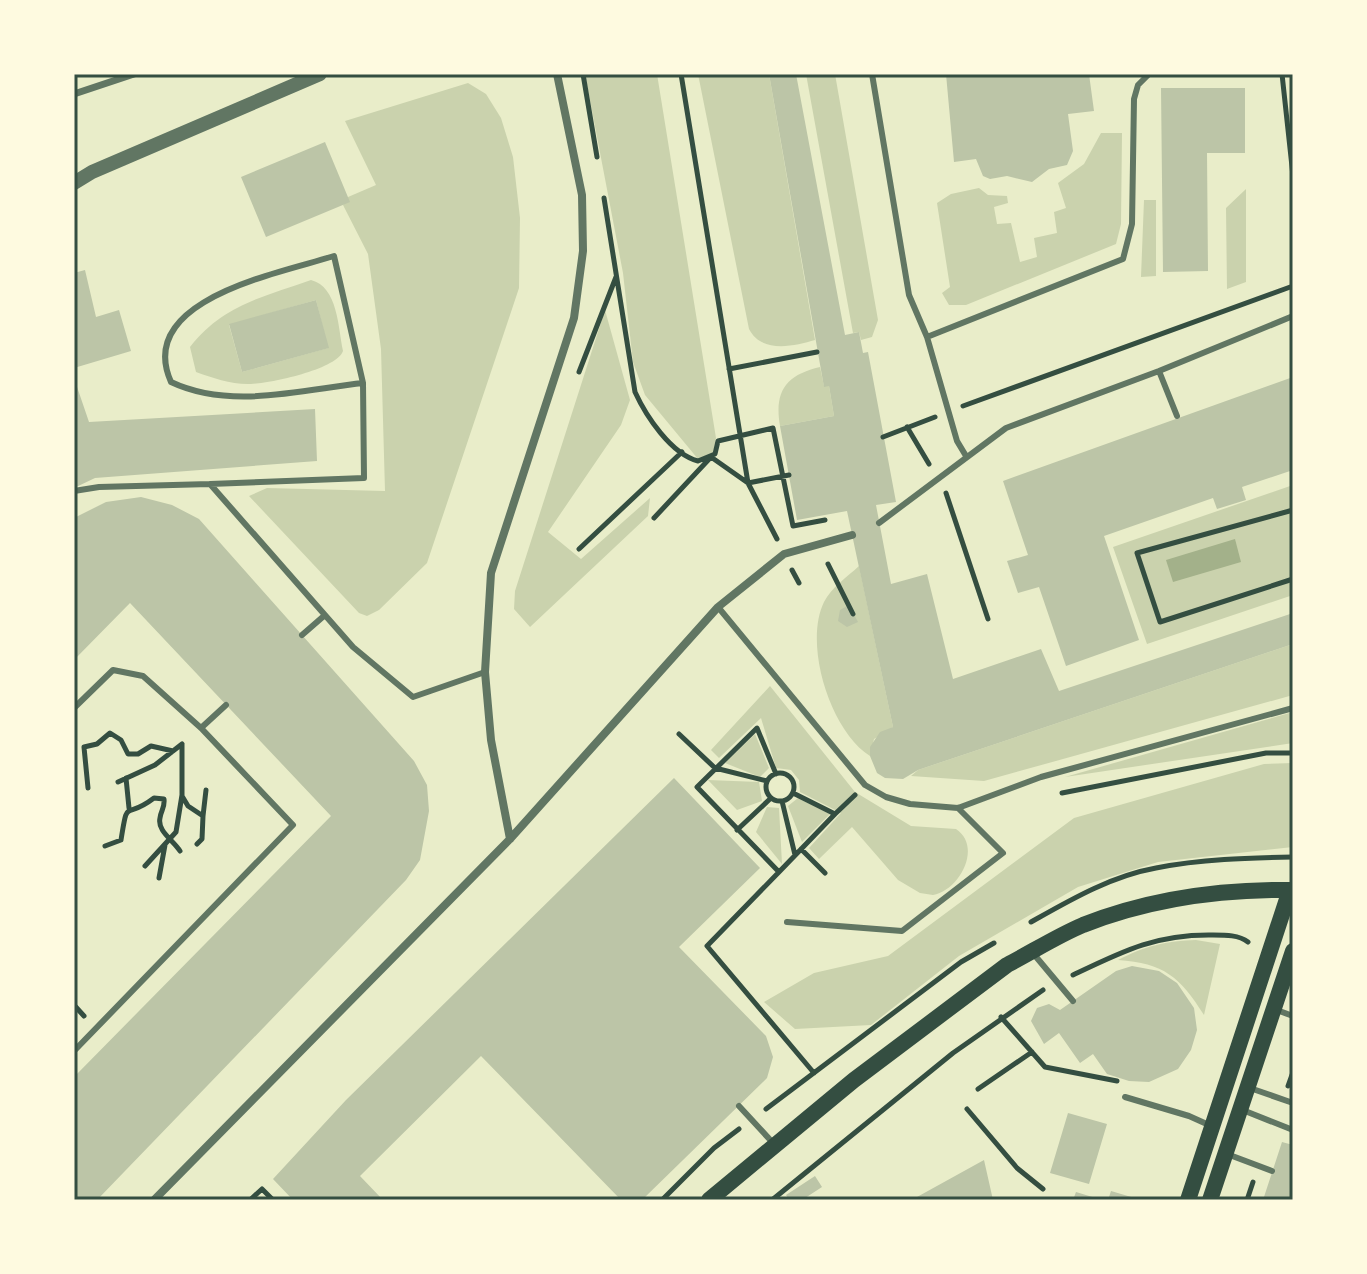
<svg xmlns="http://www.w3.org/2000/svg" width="1367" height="1274" font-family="'Noto Sans',sans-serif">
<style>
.green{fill:#cad2ad;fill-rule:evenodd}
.water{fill:#a3b18a}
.building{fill:#bcc5a7}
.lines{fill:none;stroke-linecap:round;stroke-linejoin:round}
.path{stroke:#344e41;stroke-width:5}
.service{stroke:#617663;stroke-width:6}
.pedestrian{stroke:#617663;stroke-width:7}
.minor{stroke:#617663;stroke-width:8}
.tertiary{stroke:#617663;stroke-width:14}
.secondary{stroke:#344e41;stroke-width:16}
.neatline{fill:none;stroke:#344e41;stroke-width:3}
</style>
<rect width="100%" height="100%" fill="#e9edc9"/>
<path class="green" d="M585,74h72l59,364 -3,15 -15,6 -53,-64 -12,-33 -10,-89z
M698,74h71l46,266c-21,6 -53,14 -66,-11z
M806,74h29l43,246 -6,17 -11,3 -2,-8 -6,1z
M468,83l18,11 15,24 12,39 7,61 -1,70 -92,275 -48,47 -12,6 -8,-3 -110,-117 18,-8 118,3 -4,-142 -13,-95 -25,-49 5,-8 28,-12 -31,-64z
M1101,133h21l-1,91 -5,20 -150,61h-17l-7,-12 8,-6 -13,-84 14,-9 28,-6 9,7 19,1 1,7 -14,4 3,17 14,-1 9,39 17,-5 -3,-19 23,-5 -3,-21 12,-4 -8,-25 26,-19z
M1246,189v93l-19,7 -1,-81z
M1144,200h12v76l-15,1z
M311,280c27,7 27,47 32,71 -6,18 -71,32 -92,33 -18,1 -38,-6 -55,-12l-6,-25c33,-42 73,-50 121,-67zM316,300l12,48 -86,24 -13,-47z
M605,310l25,90 -9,25 -73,107 33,27 69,-61 -2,18 -118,111 -16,-18 1,-18z
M820,367l4,19h5l5,30 -54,10c-6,-35 6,-51 40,-59z
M1293,485v110l-146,49 -34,-97z
M859,566l34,161 -19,12 -4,17c-39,-24 -67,-111 -46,-154 7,-14 23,-25 35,-36z
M1293,644v51l-309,86 -73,-5 7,-6z
M770,686l85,106 56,34 45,3c27,18 3,62 -23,66l-13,-2 -22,-13 -46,-53 -33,32 -10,-11 32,-35 -41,-21 -1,-12 -8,-10 -15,-2 -15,-50 -42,40 -8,-8z
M1293,712v31l-228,34z
M755,734l14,34 -9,9 -35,-14z
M1293,763v84l-135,15 -80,25 -119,69 -88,69 -76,4 -31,-27 50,-29 74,-17 186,-138 190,-54z
M708,780l51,2 3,19 -25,9z
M798,798l32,16 -28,28 -14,-36z
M767,807l12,1 3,56 -26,-32z
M1196,940l24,4 -16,71c-24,-38 -40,-52 -86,-55 27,-14 48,-19 78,-20z"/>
<path class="water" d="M1235,539l6,23 -68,20 -7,-22z"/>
<path class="building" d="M769,74h27l49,261 14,-3 4,21 5,-1 28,150 -20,3 15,79 36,-10 26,105 88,-30 18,42 234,-78v31l-375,126 -15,9 -18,-1 -8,-5 -7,-17v-9l10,-15 13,-5 -46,-216 -50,9 -17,-94 54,-10 -5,-30 -5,1z
M946,74h143l5,37 -26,3 5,37 -6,14 -18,4 -17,13 -25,-6 -17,3 -7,-3 -7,-17 -22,3z
M1161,88h84v65h-38l1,118 -45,1z
M325,142l25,60 -84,35 -25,-60z
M85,270l11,47 23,-7 12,41 -57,17v-95z
M316,300l13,48 -87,24 -13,-48z
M1293,377v93l-51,17 4,13 -29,9 -4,-11 -109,38 35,104 -73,26 -27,-79 -21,6 -11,-32 21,-6 -25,-74z
M74,378l15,44 226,-13 2,52 -222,17 -21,10z
M141,497l31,8 27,14 215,242 13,24 2,26 -9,49 -14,20 -309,320h-23v-123l257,-261 -201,-213 -56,57v-142l32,-16z
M849,605l9,17 -11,5 -9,-6 2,-11z
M674,778l86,90 -81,79 87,89 7,21 -6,21 -125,122h-21l-140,-144 -121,120 23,24h-90l-20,-21 73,-79z
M1132,966l27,5 18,12 17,25 3,22 -6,20 -13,19 -29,13 -20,-1 -22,-7 -14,-20 -13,9 -21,-30 -15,11 -13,-23 6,-13 12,-4 11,6 56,-39z
M1068,1113l39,11 -18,60 -39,-11z
M1282,1142l11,3v55h-30z
M984,1160l9,40h-75l-1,-3z
M815,1176l7,11 -20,13h-13l-3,-5z
M1111,1191l27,8 -1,1h-29z
M1076,1192l23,7v1h-26z"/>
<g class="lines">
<path class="path" d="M583,74l14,83
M681,74l67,409 29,56
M1282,74l11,102
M604,198l31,194c11,24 36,62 63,69l17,-7 3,-13 55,-13 20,98 32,-6
M729,369l88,-17
M579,372l37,-95
M963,406l330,-120
M907,427l22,37
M883,437l52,-20
M946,493l42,126
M1293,510l-156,43 23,69 133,-43
M654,518l57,-61 37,26 41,-8
M579,549l103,-97
M828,564l25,50
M792,570l7,13
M679,734l36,34 52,13
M766 787a14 14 0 1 1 28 0a14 14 0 1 1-28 0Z
M776,774l-19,-46 -60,59 82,85 56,-58 -42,-21
M126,778l3,30
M118,782l37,-17 27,-21
M88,788l-4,-41 13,-3 13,-11 11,7 7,14h10l13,-8 22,5
M1062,793l204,-40h27
M182,796l6,10 15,10 -1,23 -5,5
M782,801l13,54
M835,814l20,-19
M203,816l3,-26
M737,830l34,-32
M105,846l16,-6c7,-44 3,-19 33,-42l10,1c1,9 -3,11 -4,19 -3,13 13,22 20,33
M801,849l24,24
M145,866l31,-34 6,-37v-51
M779,872l-72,74 107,127
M159,878l6,-33
M1031,922c39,-22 80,-46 125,-54 45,-9 91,-10 137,-11
M1073,975c50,-24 83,-41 140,-40 13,0 26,0 35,7
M74,1005l10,11
M1001,1017l44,50 72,14
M1288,1086l5,-14
M978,1089l54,-37
M766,1109l195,-147 33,-19
M967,1109l50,59 26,21
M250,1200l12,-11 11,11
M662,1200l52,-52 25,-19
M772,1200l181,-147 90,-63
M1247,1200l6,-18"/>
<path class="service" d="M872,74l37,221 18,42 30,104 9,15
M927,337l196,-78 9,-35 2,-125 4,-14 11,-11
M1159,371l18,45
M210,484l154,-6 -1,-95c-62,7 -133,27 -192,-1 -37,-83 110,-109 163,-126l29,127
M74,491l25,-4 111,-3 143,163 60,50 72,-25
M879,523l127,-95 153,-57 134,-55
M718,607l147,178 21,12 24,7 48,4 83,-31 252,-69
M302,635l23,-20
M74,708l39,-38 30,6 58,52
M787,922l115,9 101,-78 -45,-45
M1032,952l41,49
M1274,1009l19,7
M74,1051l219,-226 -92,-97 25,-23
M1247,1087l46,16
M1125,1097l64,19 20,9
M739,1106l35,38
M1240,1109l53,21
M1227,1154l45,17
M1053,1200h20"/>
<path class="pedestrian" d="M74,94l60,-20"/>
<path class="minor" d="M510,839l-19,-99 -6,-68 6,-99 83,-255 9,-67 -1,-56 -25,-121
M154,1200l356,-361 208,-232 66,-53 68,-19"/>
<path class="tertiary" d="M74,183l18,-11 228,-98"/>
<path class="secondary" d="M709,1200l145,-120 153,-115c25,-13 50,-29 76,-40 66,-26 139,-36 210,-35
M1188,1200l102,-310
M1210,1200l83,-249"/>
</g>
<rect width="1367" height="1274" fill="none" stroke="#fefae0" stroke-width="152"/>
<rect x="76" y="76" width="1215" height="1122" class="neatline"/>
</svg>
